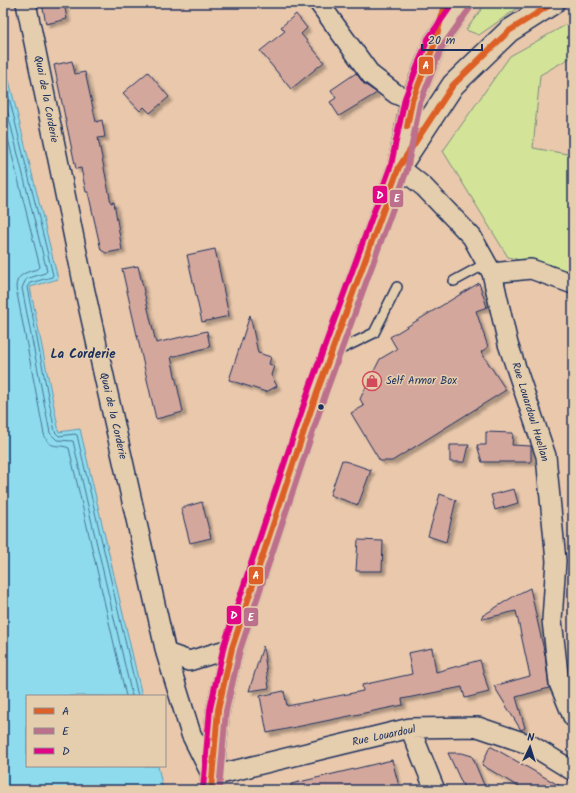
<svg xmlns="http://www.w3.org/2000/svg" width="576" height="793" font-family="Kalam,sans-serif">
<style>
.green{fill:#d3e498;stroke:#778a7b}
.water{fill:#8ddbec;stroke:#5f96b3}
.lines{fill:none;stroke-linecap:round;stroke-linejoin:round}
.shore{stroke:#497497;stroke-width:1}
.building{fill:#d4a79d;stroke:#1b2f5e;filter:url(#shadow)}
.lane-casing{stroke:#1b2f5e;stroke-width:12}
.street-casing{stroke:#1b2f5e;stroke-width:22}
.primary-casing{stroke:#1b2f5e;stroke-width:25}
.lane{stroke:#e5ceae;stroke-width:9}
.street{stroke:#e5ceae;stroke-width:19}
.primary{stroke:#e5ceae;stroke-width:22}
.bus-1-casing{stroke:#e5ceae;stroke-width:9}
.bus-2-casing{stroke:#e5ceae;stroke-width:9}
.bus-3-casing{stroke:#e5ceae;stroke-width:9}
.bus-1{stroke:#dc6027;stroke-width:6}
.bus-2{stroke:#bd708c;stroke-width:6}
.bus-3{stroke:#e10685;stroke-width:6}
.bus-dot{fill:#1b2f5e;stroke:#e5ceae;stroke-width:1.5}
.labels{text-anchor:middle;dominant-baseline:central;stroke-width:3;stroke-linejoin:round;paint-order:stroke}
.street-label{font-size:11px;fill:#1b2f5e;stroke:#e5ceae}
.poi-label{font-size:11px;fill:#1b2f5e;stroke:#e5ceae;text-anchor:start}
.quarter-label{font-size:13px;font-weight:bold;fill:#1b2f5e;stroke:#e5ceae}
.line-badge{stroke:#e5ceae;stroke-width:1.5}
.badge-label{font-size:11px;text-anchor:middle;font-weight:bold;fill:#fff}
</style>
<defs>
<filter id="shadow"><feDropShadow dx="3.5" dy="3.5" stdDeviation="1" flood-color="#0004"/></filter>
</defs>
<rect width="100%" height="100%" fill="#e9c8ac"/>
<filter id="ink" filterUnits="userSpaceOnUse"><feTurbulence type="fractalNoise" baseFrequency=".025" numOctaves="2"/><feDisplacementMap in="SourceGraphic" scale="8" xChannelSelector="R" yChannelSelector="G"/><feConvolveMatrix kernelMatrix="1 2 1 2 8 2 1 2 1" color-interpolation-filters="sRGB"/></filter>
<g filter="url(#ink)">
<path class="green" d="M486,3h39l-46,32 -13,-5z
M573,21v35l-33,19 -7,73 40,7v103l-7,14 -58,-15 -65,-106 67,-95z"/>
<path class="water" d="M3,56l55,223 -28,8 29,145 21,-3 62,267h-115v70h131l5,24h-160z"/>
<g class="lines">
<path class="shore" d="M3,73l50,202 -1,2 -22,6 -3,4 28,145 4,4 16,-2 2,1 61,261
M3,94l44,177 -2,2 -19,6 -4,9 28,145 7,7 16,1 59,255
M3,119l37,148 -2,2c-11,3 -22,5 -22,19l28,146c6,17 14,9 25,14l57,248"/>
</g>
<path class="building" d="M42,3h22l3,16 -21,5z
M296,14l11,14 -6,6 23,28 -33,27 -31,-38 25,-20 -4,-4z
M72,61l3,13 10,-2 11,50 6,-2 3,17 -7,1 13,65 3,-1 8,48 -16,3 -5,-3 -13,-58h-2l-5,-24 -5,1 -22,-104z
M148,72l21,25 -19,16 -6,-6 -4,4 -17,-18z
M356,73l8,11 13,9 -38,23 -9,-14 6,-4 -5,-8z
M215,249l14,67 -27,6 -15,-67z
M138,266l18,77 51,-12 3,16 -39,10 12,55 -27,7 -34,-150z
M479,283l8,24 -11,4 12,36 -7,5 25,38 -114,71h-12l-29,-48 13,-7 -4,-7 20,-40 17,-10 -7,-12z
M250,315l8,38 13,4 -2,7 5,2 -3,9 6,11 -11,6 -37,-12z
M486,432l27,1 -1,12 19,1v16h-49l-5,-17h9z
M450,445h19l-4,17h-15z
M342,460l29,10 -13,35 -28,-10z
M514,489l4,14 -23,7 -4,-15z
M440,494l16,6 -10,42 -18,-6z
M202,502l9,36 -21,5 -9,-35z
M358,540l25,1 -1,30h-26z
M530,588l15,67 4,33 -33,9 9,31 -4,2 -27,-44 36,-10 -14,-65 -33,8 -1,-3 34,-21z
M263,646l6,42 -20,3z
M432,648l4,24 44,-12 9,32 -24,6 -3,-11 -60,12 1,6 -136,28 -7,-37 24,-5 3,15 76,-15 -1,-6 50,-11 -4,-21z
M490,746l77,44h-43l-42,-25z
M448,753h14l10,3 14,34h-21z
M392,760l8,30h-108l-1,-6z"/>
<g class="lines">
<defs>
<path id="lane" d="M454,281l33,-18
M335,352l39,-19 23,-46"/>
<path id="street" d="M26,3l58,284 82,366 25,81 21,42 198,-48 68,-1 53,18 42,26
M319,3l52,72 25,19 16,7
M399,167l25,20 48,50 20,36 16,71 38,112 10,105 -4,59 7,63 14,34
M492,273l39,-4 42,15
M166,653l23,8 43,-13
M410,728l25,62"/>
<path id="primary" d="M405,158l48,-73 56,-54 44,-28
M211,790l7,-80 14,-62 85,-256 82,-225 13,-66 23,-58 28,-40"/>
</defs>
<use href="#lane" class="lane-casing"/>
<use href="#street" class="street-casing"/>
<use href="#primary" class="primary-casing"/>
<use href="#lane" class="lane"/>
<use href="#street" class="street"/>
<use href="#primary" class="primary"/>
<defs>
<path id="bus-1" d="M407,127l5,-26 23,-58 10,-40
M211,790l7,-80 14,-62 85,-256 82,-225 54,-82 56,-54 44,-28"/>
<path id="bus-2" d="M219,790l7,-79 14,-61 85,-255 82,-225 13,-67 22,-56 28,-39"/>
<path id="bus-3" d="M203,789l7,-80 14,-64 85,-256 82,-224 14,-67 23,-59 25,-36"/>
</defs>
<use href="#bus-1" class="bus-1-casing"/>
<use href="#bus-2" class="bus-2-casing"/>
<use href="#bus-3" class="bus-3-casing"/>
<use href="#bus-1" class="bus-1"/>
<use href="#bus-2" class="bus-2"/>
<use href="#bus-3" class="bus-3"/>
</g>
</g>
<defs>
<symbol id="shop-ring" viewBox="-11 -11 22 22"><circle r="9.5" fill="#e5ceae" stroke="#d1495b" stroke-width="1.5"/><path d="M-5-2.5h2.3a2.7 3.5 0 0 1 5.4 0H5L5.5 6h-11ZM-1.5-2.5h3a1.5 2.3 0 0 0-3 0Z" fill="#d1495b"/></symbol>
</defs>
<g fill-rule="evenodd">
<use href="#shop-ring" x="361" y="370" width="22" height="22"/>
</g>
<circle class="bus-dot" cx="321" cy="407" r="3.5"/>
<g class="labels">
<g class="street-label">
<text transform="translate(46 99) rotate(79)">Quai de la Corderie</text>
<text transform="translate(530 412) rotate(73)">Rue Louardoul Huellan</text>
<text transform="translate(113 416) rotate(77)">Quai de la Corderie</text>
<text transform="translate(384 736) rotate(-12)">Rue Louardoul</text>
</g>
<g class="poi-label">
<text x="386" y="381">Self Armor Box</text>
</g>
<g class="quarter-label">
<text x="83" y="354">La Corderie</text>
</g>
</g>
<g class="line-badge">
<rect x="418" y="56" width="16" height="19" rx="4" fill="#dc6027"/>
<rect x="372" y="185" width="16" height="19" rx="4" fill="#e10685"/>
<rect x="389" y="189" width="15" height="19" rx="4" fill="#bd708c"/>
<rect x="248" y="566" width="16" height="19" rx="4" fill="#dc6027"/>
<rect x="226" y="605" width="16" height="20" rx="4" fill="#e10685"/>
<rect x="243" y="607" width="16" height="20" rx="4" fill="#bd708c"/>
</g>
<g class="badge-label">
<text x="426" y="69">A</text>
<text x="380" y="199">D</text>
<text x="397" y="202">E</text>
<text x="256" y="579">A</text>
<text x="234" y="619">D</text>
<text x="251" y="621">E</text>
</g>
<rect width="576" height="793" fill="none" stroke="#e5ceae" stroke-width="16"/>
<rect x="8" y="8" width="560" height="777" fill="none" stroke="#1b2f5e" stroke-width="1.5" filter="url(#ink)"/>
<rect x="26" y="695" width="140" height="72" fill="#e5ceae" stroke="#948e8e"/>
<rect x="34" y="708" width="20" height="6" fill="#dc6027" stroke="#948e8e"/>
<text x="62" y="715" font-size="12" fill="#1b2f5e">A</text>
<rect x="34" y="728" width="20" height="6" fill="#bd708c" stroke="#948e8e"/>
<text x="62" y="735" font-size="12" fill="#1b2f5e">E</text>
<rect x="34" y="748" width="20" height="6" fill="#e10685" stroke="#948e8e"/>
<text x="62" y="755" font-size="12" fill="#1b2f5e">D</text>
<g transform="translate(530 747) rotate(4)" stroke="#e5ceae" stroke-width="3" paint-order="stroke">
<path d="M0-3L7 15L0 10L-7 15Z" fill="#1b2f5e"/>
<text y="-6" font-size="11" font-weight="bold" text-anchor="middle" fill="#1b2f5e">N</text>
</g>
<path d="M422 44v6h60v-6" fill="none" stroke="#1b2f5e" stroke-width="2"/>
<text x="428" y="44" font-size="12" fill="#1b2f5e" stroke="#e5ceae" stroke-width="3" paint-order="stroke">20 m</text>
</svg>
